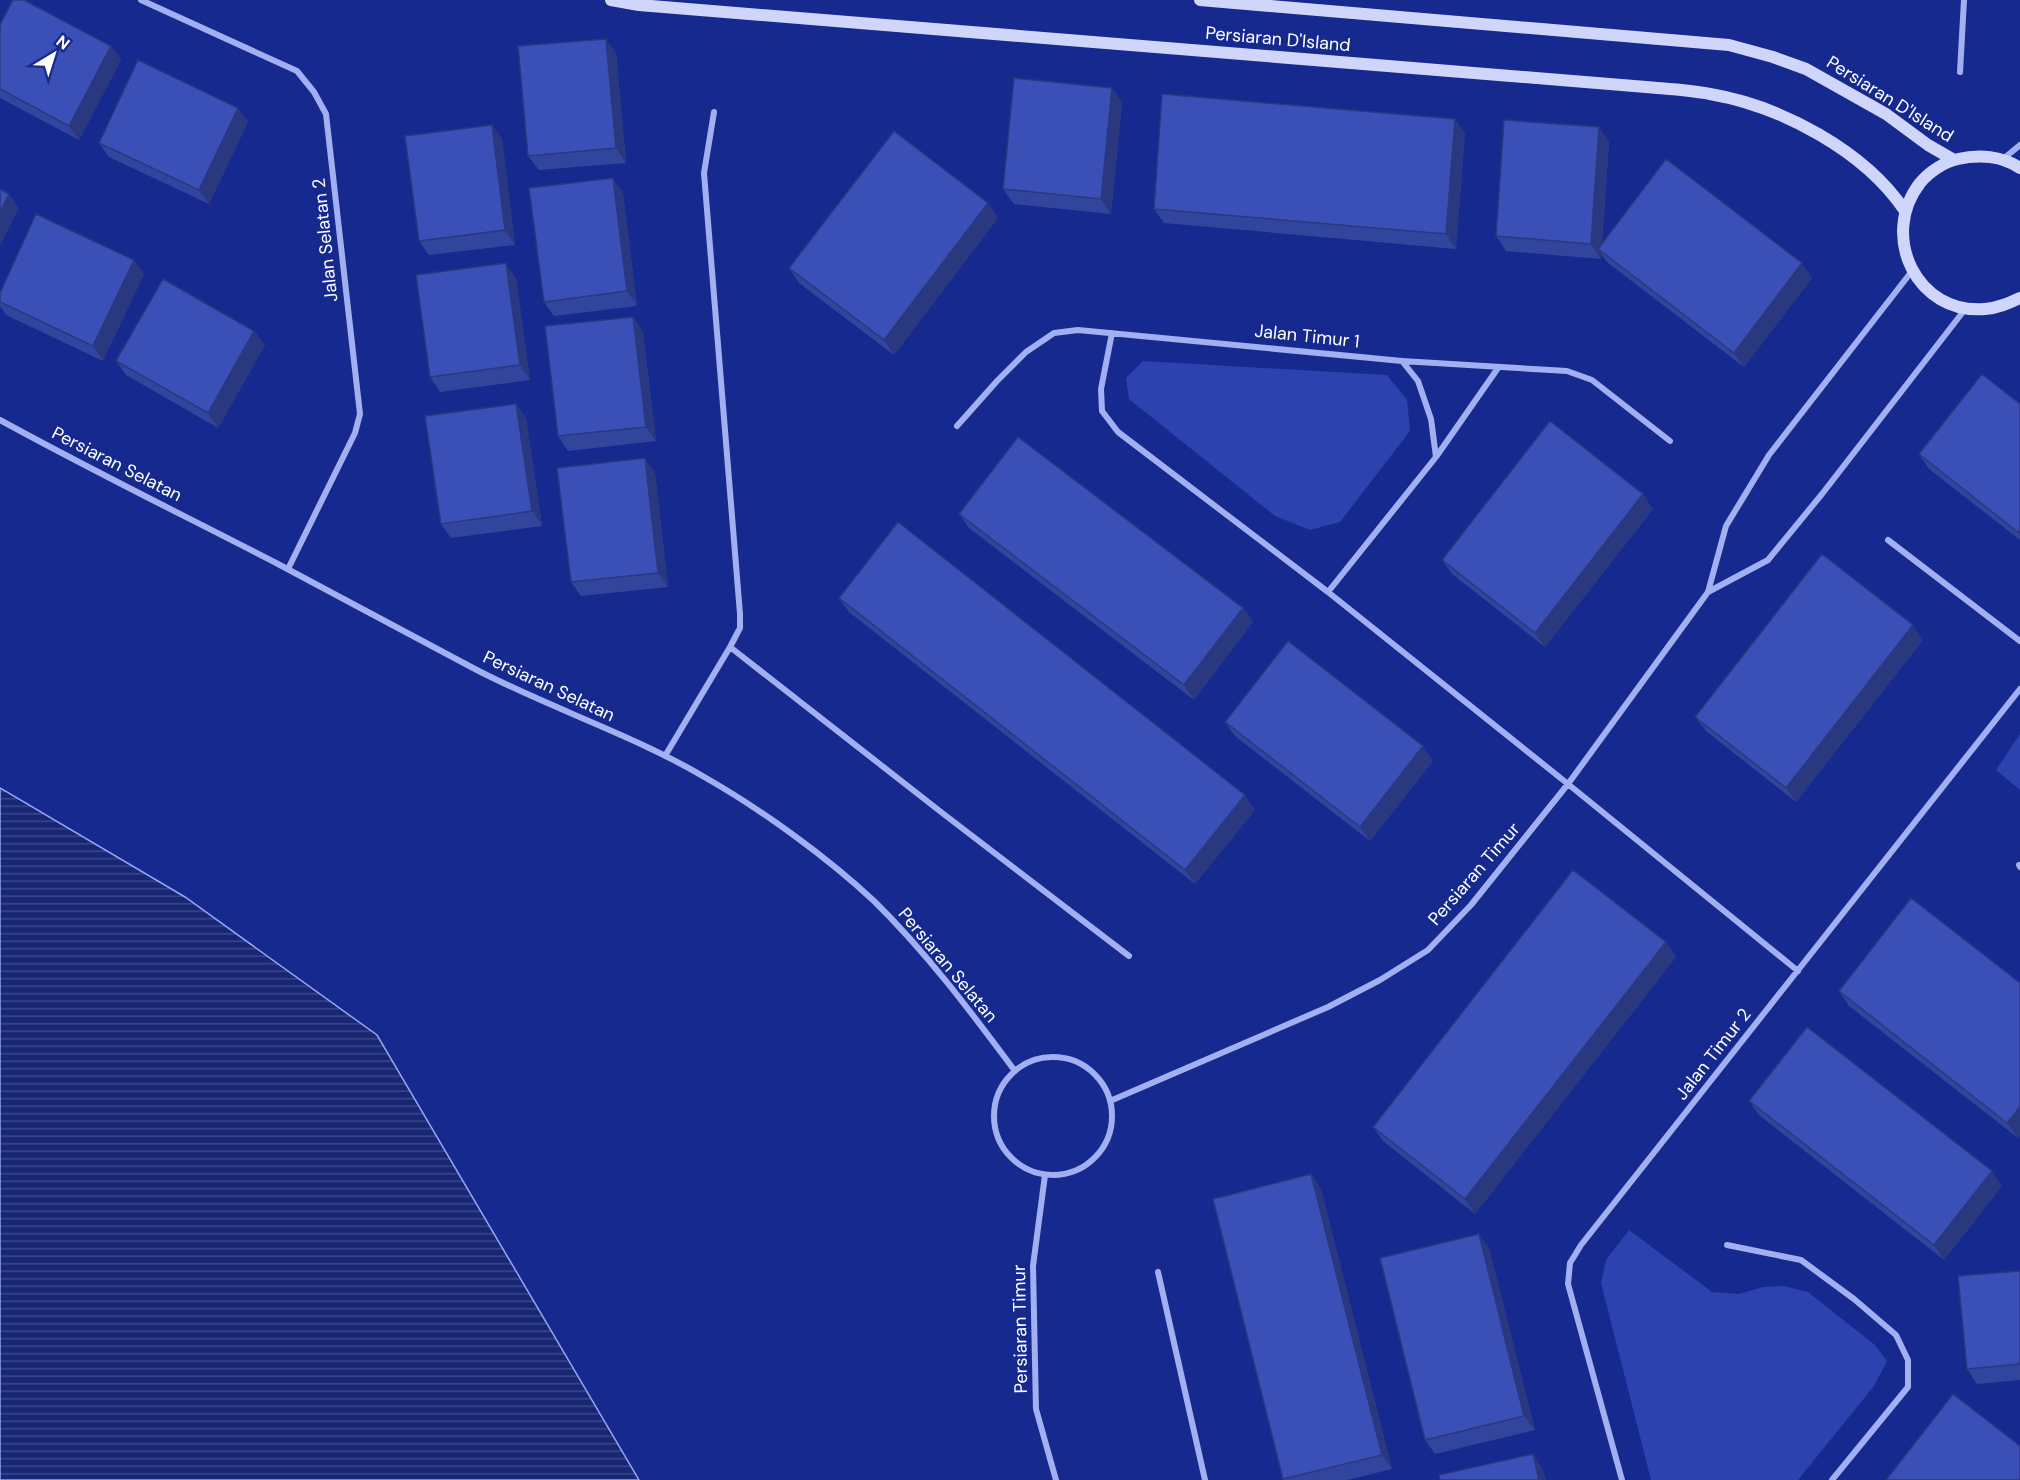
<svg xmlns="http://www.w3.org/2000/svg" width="2020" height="1480" font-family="'DM Sans',sans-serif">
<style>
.green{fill:#2c42af}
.water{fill:url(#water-rules);stroke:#94a6f3;stroke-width:1.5}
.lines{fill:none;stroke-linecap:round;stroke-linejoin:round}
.street{stroke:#a2aff0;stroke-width:6}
.secondary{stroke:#d0d6fb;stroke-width:12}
.wall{fill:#32459d}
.shaded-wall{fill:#29387f}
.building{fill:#3a50b6;stroke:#29387f;stroke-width:1.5}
.labels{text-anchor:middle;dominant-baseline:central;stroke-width:5;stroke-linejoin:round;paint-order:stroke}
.street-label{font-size:18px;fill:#fff;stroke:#16298f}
</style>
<defs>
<pattern id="water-rules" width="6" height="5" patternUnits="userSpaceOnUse" patternTransform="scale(1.5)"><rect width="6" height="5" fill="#182674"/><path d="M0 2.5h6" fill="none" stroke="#3b4789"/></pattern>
</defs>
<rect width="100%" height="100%" fill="#16298f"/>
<path class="green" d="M1143,361l244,14 20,25 3,31 -70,91 -30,8 -35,-14 -146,-117 -3,-21z
M2020,734v56l-24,-20z
M1629,1230l83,62 27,2 24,-7 21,-1 24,6 67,53 12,16 -13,25 -76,94h-147l-50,-197 5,-23z"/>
<path class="water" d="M0,788l185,109 192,138 262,445h-639z"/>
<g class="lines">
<path class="street" d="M141,0l156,71 17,21 12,22 34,300 -5,19 -67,136
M1960,72l4,-72
M2003,159l17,-14
M1112,333l-11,56 1,22 16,21 210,160 240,192 230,187
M1402,361l16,20 13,38 5,38
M0,420c91,50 185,96 278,144 65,34 130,70 195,104 76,40 159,66 233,110 56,32 121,79 168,123 53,52 97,111 141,170
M957,426l40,-45 29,-29 28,-19 24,-3 324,31 165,10 25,9 78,61
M1888,540l132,101
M1328,592l108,-135 62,-89
M1708,592l60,-32 54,-66 144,-186
M730,647l211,165 188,144
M665,756l65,-109 10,-19v-14l-36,-441 10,-61
M2019,865l1,2
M994 1116a59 59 0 1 1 118 0a59 59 0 1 1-118 0Z
M1110,1101l218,-94 52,-27 48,-30 43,-45 97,-121 140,-192 18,-66 43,-71 143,-184
M1045,1175l-12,91 3,143 20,71
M1727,1245l74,15 53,39 42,36 12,25v27l-76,93
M1158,1272l47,208
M1622,1480l-54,-196 2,-21 11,-18 439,-556"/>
<path class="secondary" d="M611,0l28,5 1007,82c22,2 43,3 64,7 71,12 155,57 195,117
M1200,0l529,45 44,12 33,12 80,45 42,31 26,15
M2020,168c-18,-12 -41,-14 -62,-9 -14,3 -29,13 -38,24 -41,53 -3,132 65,126 13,-1 24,-6 35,-11"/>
</g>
<path class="wall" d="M0,25l111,21 10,14 -42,80 -79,-42z
M616,53l10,110 -87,7 -11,-14z
M1112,88l10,14 -11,112 -97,-10 -11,-15z
M238,108l10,14 -39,82 -100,-47 -10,-14z
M492,125l10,14 13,106 -86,10 -10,-14z
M1465,133l-9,116 -292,-26 -10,-14z
M1609,142l-7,101 210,35 -68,89 -136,-104 -7,-9v5l-95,-8 -10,-15z
M623,193l14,113 -83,10 -10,-14z
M998,218l-104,137 -95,-72 -10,-15z
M144,274l-41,87 -97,-46 -6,-9v-13z
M516,278l14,102 -90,12 -10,-15z
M633,317l10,15 13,109 -88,10 -10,-15z
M254,331l11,14 -47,83 -92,-53 -10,-14z
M516,404l10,14 16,108 -91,12 -10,-14z
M2020,404v136l-91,-71 -10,-15z
M655,473l13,114 -87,9 -10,-14z
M1653,509l-108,138 -93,-73 -10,-14z
M959,514l284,94 10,14 -59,78 -225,-172z
M839,598l416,212 -60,74 -346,-272z
M1923,640l-127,162 -90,-71 -11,-14z
M1225,722l208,39 -63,80 -135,-105z
M1666,942l10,15 -201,257 -92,-73 -10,-14z
M2020,983v151l-2,4 -169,-132 -10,-15z
M1749,1101l253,85 -58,74 -185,-145z
M1311,1174l10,15 71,280 -45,11h-63l-1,-1z
M1479,1234l10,14 46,182 -100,24 -10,-14z
M2020,1271v109l-43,4 -10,-15z"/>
<path class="shaded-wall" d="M606,39l10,14 10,110 -10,-15z
M111,46l10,14 -42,80 -10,-14z
M1112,88l10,14 -11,112 -10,-15z
M238,108l10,14 -39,82 -10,-14z
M1455,119l10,14 -9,116 -10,-15z
M492,125l10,14 13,106 -10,-15z
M1599,127l10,15 -8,110 -3,-3 3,5v5l-10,-15z
M613,178l10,15 14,113 -10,-15z
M9,194l10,14 -19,38v-34z
M988,203l10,15 -104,137 -10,-15z
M134,260l10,14 -41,87 -10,-15z
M506,263l10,15 14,102 -10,-15z
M1802,263l10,15 -68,89 -10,-14z
M633,317l10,15 13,109 -10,-14z
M254,331l11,14 -47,83 -10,-15z
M516,404l10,14 16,108 -10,-15z
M645,458l10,15 13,114 -10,-14z
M1643,494l10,15 -108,138 -10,-14z
M1243,608l10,14 -59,78 -10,-15z
M1913,625l10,15 -127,162 -10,-14z
M1423,746l10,15 -63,80 -10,-14z
M1245,795l10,15 -60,74 -10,-14z
M1666,942l10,15 -201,257 -10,-15z
M2020,1107v27l-2,4 -11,-15z
M1992,1171l10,15 -58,74 -10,-15z
M1311,1174l10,15 71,280 -10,-14z
M1479,1234l10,14 46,182 -11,-14z
M1533,1454l10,15 3,11h-7z"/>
<path class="building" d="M13,0h11l87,46 -42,80 -69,-37v-64z
M606,39l10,109 -88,8 -10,-110z
M138,60l100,48 -39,82 -100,-47z
M1014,78l98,10 -11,111 -98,-10z
M1162,94l293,25 -9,115 -292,-25z
M1504,120l95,7 -8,117 -95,-8z
M492,125l13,105 -86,11 -14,-105z
M894,131l94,72 -104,137 -95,-72z
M1666,159l136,104 -68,90 -136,-104z
M613,178l14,113 -83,11 -15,-114z
M0,189l9,5 -9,18z
M36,214l98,46 -41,86 -93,-44v-9z
M506,263l14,102 -90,12 -14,-102z
M163,279l91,52 -46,82 -92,-52z
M633,317l13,110 -88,9 -13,-110z
M1982,374l38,30v130l-101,-80z
M516,404l16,107 -91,13 -16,-108z
M1550,421l93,73 -108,139 -93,-73z
M1018,437l225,171 -59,77 -225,-171z
M645,458l13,115 -87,9 -14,-114z
M898,522l347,273 -60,75 -346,-272z
M1822,554l91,71 -127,163 -91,-71z
M1288,641l135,105 -63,81 -135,-105z
M1573,870l93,72 -201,257 -92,-72z
M1911,898l109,85v124l-13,16 -168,-132z
M1807,1027l185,144 -58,74 -185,-144z
M1311,1174l71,281 -99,24 -70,-280z
M1479,1234l45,182 -99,24 -45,-182z
M2020,1271v93l-53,5 -9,-93z
M1953,1394l67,52v34h-134z
M1533,1454l6,26h-99l-1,-5z"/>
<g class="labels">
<g class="street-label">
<text transform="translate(1278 39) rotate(5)">Persiaran D'Island</text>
<text transform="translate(1890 99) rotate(32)">Persiaran D'Island</text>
<text transform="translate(325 240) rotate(-96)">Jalan Selatan 2</text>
<text transform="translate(1307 336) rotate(6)">Jalan Timur 1</text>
<text transform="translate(117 464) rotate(27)">Persiaran Selatan</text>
<text transform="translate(549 686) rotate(25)">Persiaran Selatan</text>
<text transform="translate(1474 874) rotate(-49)">Persiaran Timur</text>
<text transform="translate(948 965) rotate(50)">Persiaran Selatan</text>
<text transform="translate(1713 1054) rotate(-52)">Jalan Timur 2</text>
<text transform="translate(1020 1329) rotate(-91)">Persiaran Timur</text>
</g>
</g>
<g transform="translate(54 54) rotate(38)" stroke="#16298f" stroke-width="4.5" paint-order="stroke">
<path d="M0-4.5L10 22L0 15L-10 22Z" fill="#ffffff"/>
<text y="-9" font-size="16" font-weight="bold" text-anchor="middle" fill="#ffffff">N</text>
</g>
</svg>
